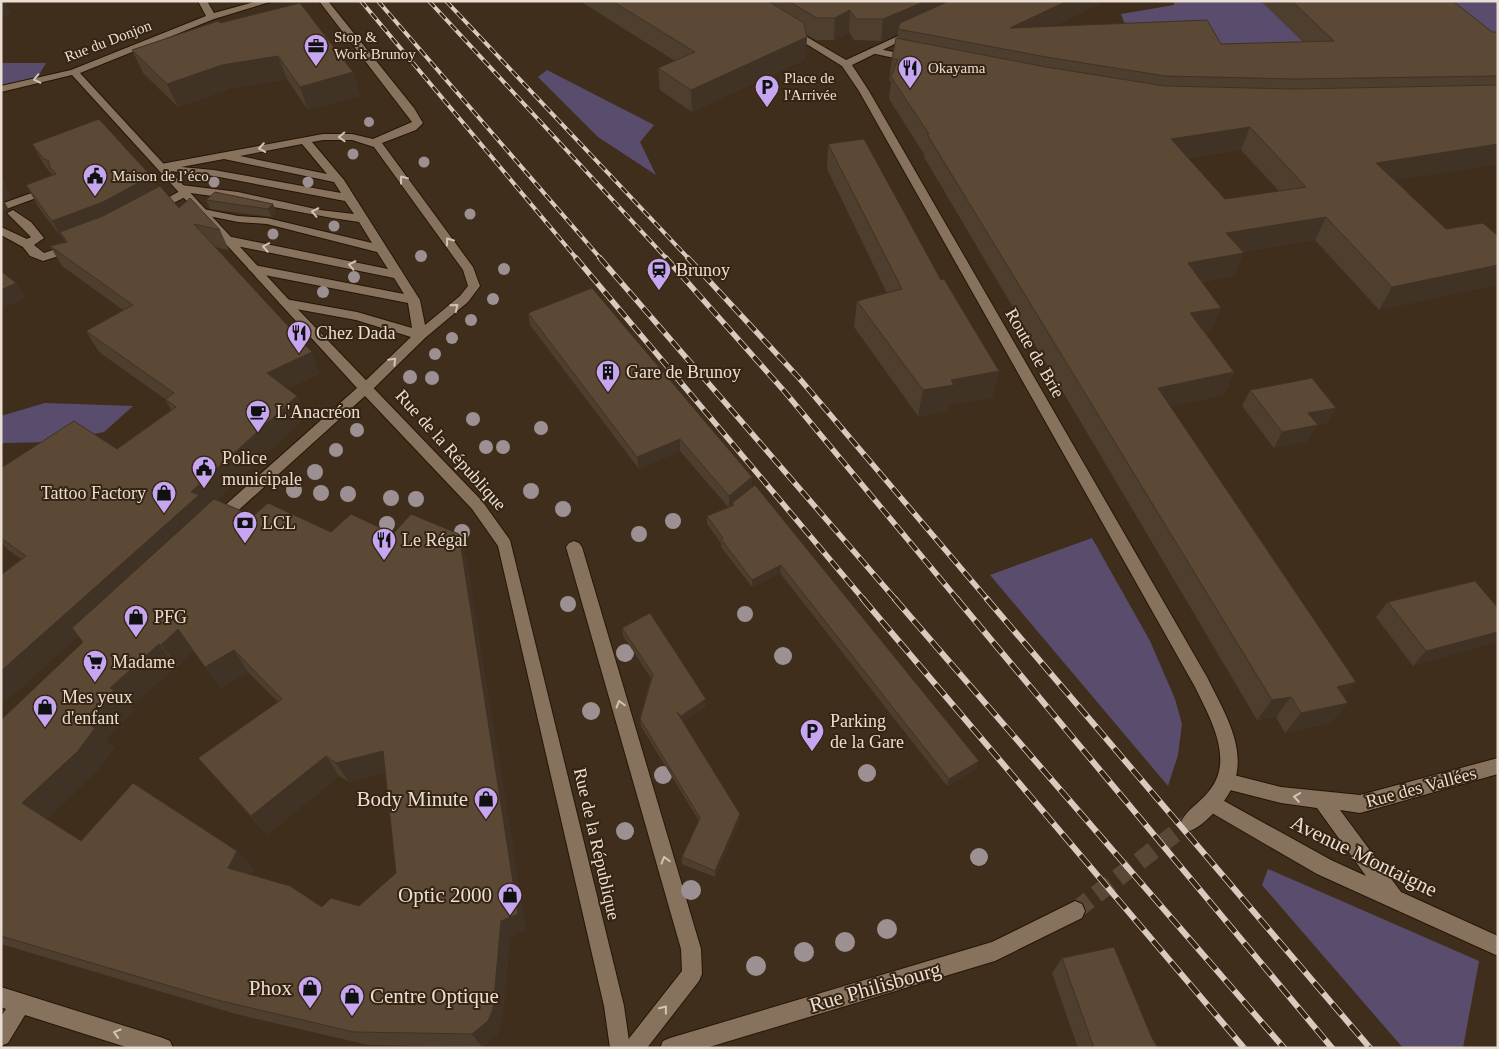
<svg xmlns="http://www.w3.org/2000/svg" width="1499" height="1049" font-family="Georgia,serif">
<style>
.green{fill:#5a4c6d}
.lines{fill:none;stroke-linecap:round;stroke-linejoin:round}
.secondary-tunnel{stroke:#5a4837;stroke-width:18;stroke-dasharray:18 9;stroke-linecap:butt}
.lane-casing{stroke:#261605;stroke-width:2}
.street-casing{stroke:#261605;stroke-width:2}
.secondary-casing{stroke:#261605;stroke-width:2}
.lane{fill:#87725e;fill-rule:evenodd}
.street{fill:#87725e;fill-rule:evenodd}
.secondary{fill:#87725e;fill-rule:evenodd}
.rail-far2-casing{stroke:#d7cabe;stroke-width:4}
.rail-far1-casing{stroke:#d7cabe;stroke-width:5.5}
.rail-casing{stroke:#d7cabe;stroke-width:6}
.rail-far2{stroke:#352412;stroke-width:2.5;stroke-dasharray:8;stroke-linecap:butt}
.rail-far1{stroke:#352412;stroke-width:4;stroke-dasharray:11;stroke-linecap:butt}
.rail{stroke:#352412;stroke-width:4.5;stroke-dasharray:14;stroke-linecap:butt}
.tree{fill:#9c9092}
.wall{fill:#4e3e2e;fill-rule:evenodd}
.shaded-wall{fill:#403225}
.building{fill:#5b4835;stroke:#403225;fill-rule:evenodd}
.oneway{stroke:#d1c3b6}
.labels{text-anchor:middle;dominant-baseline:central;stroke-width:4;stroke-linejoin:round;paint-order:stroke}
.far-poi-label{font-size:15px;fill:#eaded3;stroke:#352412;text-anchor:start}
.far-street-label{font-size:15px;fill:#eaded3;stroke:#352412}
.poi-label{font-size:18px;fill:#eaded3;stroke:#352412;text-anchor:start}
.street-label{font-size:18px;fill:#eaded3;stroke:#352412}
.near-poi-label{font-size:21px;fill:#eaded3;stroke:#352412;text-anchor:end}
.near-street-label{font-size:21px;fill:#eaded3;stroke:#352412}
</style>
<rect width="100%" height="100%" fill="#402e1c"/>
<path class="green" d="M1174,1h87l64,61 -197,-30 -7,-18 53,-9z
M1386,1h112v37z
M1,63h45l-12,20 -33,3z
M547,70l107,55 -14,17 16,33 -58,-38 -60,-60z
M45,403l88,3 -29,26 -51,10 -49,1 -3,2v-29z
M1092,538l58,103 25,58 7,25 -4,31 -10,31 -178,-211z
M1268,869l211,92 -16,87h-60l-141,-163z"/>
<g class="lines">
<path class="secondary-tunnel" d="M1075,911l115,-89"/>
<defs>
<path id="lane" d="M319,1h9l86,107 9,15 -7,7 -34,13 91,124 7,19 -12,16 -43,36 -53,52 -5,2 -7,-5 2,-3 49,-47 -55,-17 -71,-13 -6,-4 6,-4 72,13 55,16 -4,-25 -154,-30 -6,-4 6,-4 150,29 -10,-16 -167,-34 -6,-4 6,-4 161,33 -11,-17 -110,-28 -29,-2 -39,-8 -2,-2 6,-3 35,7 29,2 105,25 -13,-21c-57,-8 -112,-22 -169,-29l-1,2 -31,16h-8l-2,-2 32,-18 -5,-3 6,-3 57,7 82,18 34,4 -9,-13 -131,-25 -53,-6 -5,-3 5,-3 162,-30h29l21,5 39,-17zM323,140h29l22,7 89,123 5,16 -8,10 -35,29 -5,-25 -76,-120 -32,-38zM302,144l25,30 -87,-18zM224,159l110,23 7,11 -127,-23 -33,-3z
M51,186l4,1v4l-54,20v-7z
M13,210l18,12 13,16 -10,7 10,8 30,-10 6,4 -2,3 -35,11 -13,-5 -7,-9 -22,-12v-8l26,12 4,-2 -24,-24z
M574,541l5,2 3,4 119,402 1,25 -3,7 -52,67h-23l3,-7 55,-70 -1,-22 -115,-402 3,-4z"/>
<path id="street" d="M198,1h9l7,12 44,-12h15l-59,18 -134,54 209,227 193,201 28,39 114,466 6,42h-20l-6,-42 -106,-460 -26,-37 -107,-113 -143,129h-10l-2,-4 2,-4 145,-129 -285,-313 -71,17v-6l70,-16 135,-54z
M874,48l39,8 5,3 -5,3 -42,-9 -2,-2z
M1498,758v16l-138,39 -20,-3 61,82 97,44v20l-181,-82 -112,-65 -3,-6 3,-6 6,-3 6,3 114,63 35,16 -49,-68 -36,-5 -55,-14 -6,-2 -3,-6 3,-6 6,-2 55,14 79,8z
M1,987l162,51 7,3 3,7h-44l-104,-33 -17,28 -7,3v-30l5,-7 -5,-2z"/>
<path id="secondary" d="M790,27l56,33 65,-30 8,2 -67,33 17,26 338,586c21,43 50,86 13,129 -8,9 -18,20 -30,25l-6,-3 -3,-6c5,-12 20,-20 28,-31 26,-31 1,-73 -14,-104l-336,-596 -17,-25 -55,-34 -2,-2z
M1075,901l7,3 3,7 -3,7 -87,43 -289,87h-46l3,-7 7,-3 322,-96z"/>
</defs>
<use href="#lane" class="lane-casing"/>
<use href="#street" class="street-casing"/>
<use href="#secondary" class="secondary-casing"/>
<use href="#lane" class="lane"/>
<use href="#street" class="street"/>
<use href="#secondary" class="secondary"/>
<defs>
<path id="rail-far2" d="M361,1l216,258
M378,1l223,258
M429,1l238,258
M446,1l243,258"/>
<path id="rail-far1" d="M576,258l288,342
M600,258l296,342
M666,258l119,134 173,208
M688,258l111,120 189,222"/>
<path id="rail" d="M863,599l381,449
M895,599l389,449
M957,599l375,449
M987,599l383,449"/>
</defs>
<use href="#rail-far2" class="rail-far2-casing"/>
<use href="#rail-far1" class="rail-far1-casing"/>
<use href="#rail" class="rail-casing"/>
<use href="#rail-far2" class="rail-far2"/>
<use href="#rail-far1" class="rail-far1"/>
<use href="#rail" class="rail"/>
</g>
<g class="tree">
<circle cx="369" cy="122" r="5"/>
<circle cx="353" cy="154" r="5.5"/>
<circle cx="424" cy="162" r="5.5"/>
<circle cx="214" cy="182" r="5.5"/>
<circle cx="308" cy="182" r="5.5"/>
<circle cx="470" cy="214" r="5.5"/>
<circle cx="334" cy="226" r="5.5"/>
<circle cx="273" cy="234" r="5.5"/>
<circle cx="421" cy="256" r="6"/>
<circle cx="504" cy="269" r="6"/>
<circle cx="354" cy="277" r="6"/>
<circle cx="323" cy="292" r="6"/>
<circle cx="493" cy="299" r="6"/>
<circle cx="471" cy="320" r="6"/>
<circle cx="452" cy="338" r="6"/>
<circle cx="435" cy="354" r="6"/>
<circle cx="410" cy="377" r="7"/>
<circle cx="432" cy="378" r="7"/>
<circle cx="473" cy="419" r="7"/>
<circle cx="541" cy="428" r="7"/>
<circle cx="357" cy="430" r="7"/>
<circle cx="486" cy="447" r="7"/>
<circle cx="503" cy="447" r="7"/>
<circle cx="336" cy="450" r="7"/>
<circle cx="315" cy="472" r="8"/>
<circle cx="294" cy="490" r="8"/>
<circle cx="531" cy="491" r="8"/>
<circle cx="321" cy="493" r="8"/>
<circle cx="348" cy="494" r="8"/>
<circle cx="391" cy="498" r="8"/>
<circle cx="416" cy="499" r="8"/>
<circle cx="563" cy="509" r="8"/>
<circle cx="673" cy="521" r="8"/>
<circle cx="387" cy="524" r="8"/>
<circle cx="462" cy="532" r="8"/>
<circle cx="639" cy="534" r="8"/>
<circle cx="568" cy="604" r="8"/>
<circle cx="745" cy="614" r="8"/>
<circle cx="625" cy="653" r="9"/>
<circle cx="783" cy="656" r="9"/>
<circle cx="591" cy="711" r="9"/>
<circle cx="867" cy="773" r="9"/>
<circle cx="663" cy="775" r="9"/>
<circle cx="625" cy="831" r="9"/>
<circle cx="979" cy="857" r="9"/>
<circle cx="691" cy="890" r="10"/>
<circle cx="887" cy="929" r="10"/>
<circle cx="845" cy="942" r="10"/>
<circle cx="804" cy="952" r="10"/>
<circle cx="756" cy="966" r="10"/>
</g>
<path class="wall" d="M580,1h525l-51,25 167,18 82,-2 -42,-41h192l39,31h6v132l-103,16 51,49 52,7v45l-3,4 -116,25 -64,-70 -72,12 -9,24 -32,6 19,26 -10,23 -6,1 29,40 -10,23 -54,11 174,290 -13,27 -46,10 -9,-16 -19,3 -333,-563v-3l-35,-55 2,-18h-2l3,-22 6,-25 -17,7 -27,-1 -5,-8 -15,8h-18l-10,-6v25l-114,53 -32,-22 -2,-22 17,-7zM1241,150l38,41 -54,8 -37,-41z
M220,23l133,49 7,24 -52,14 -21,-31 -55,9 -54,19 -35,-34 -11,-23z
M32,144l119,32 6,12 22,20 41,22 9,20 -14,-3 105,126 -33,16 10,7 9,21 -90,83 37,16 78,16 62,2 73,23 60,373 -16,7 -8,85 -5,13 -15,12 -114,-2 -132,-31 -235,-70v-224l82,-78 -5,-6 -61,56 -16,11v-128l20,-16 -13,-9 -7,-8v-74l116,-19 54,-39 -6,-11 -66,-47 -13,-21 37,-21 -61,-44 -12,-20 15,-4 -26,-34 -13,-23 26,-10 -7,-9zM193,651l28,37 27,-16 30,30 -80,56 69,77 72,-59 10,6 36,-9 11,100 -37,33 -37,1 -72,-32 4,-6 -17,-18 -156,-10 -34,-22 51,-49 16,-22 -9,-9 28,-28 -3,-3 46,-42h2z
M828,144l113,136 58,91 -7,27 -43,7 -1,6 -30,5 -64,-89 3,-26 30,-8 -60,-124z
M206,200l67,4 3,9 -4,4 -62,-8z
M528,313l224,164v10l225,281 -30,18 -167,-213 -28,14 -31,-40v-4l-14,-19v-8l21,-9 -48,-56 -41,18 -109,-144z
M1250,390l86,18 -9,15 -10,2 -9,16 -34,7 -32,-42z
M1388,602l110,6 -85,58 -37,-49z
M622,628l84,71v7l-23,16 57,98 -25,57 -33,-13v-7l17,-36 -58,-95 -1,-7 11,-41 -28,-42z
M1062,958l96,90h-80l-26,-75z"/>
<path class="shaded-wall" d="M1,1h4l7,13 -11,3z
M926,1h47l-75,28v5l-17,7 2,-22z
M1067,1h38l-99,49 4,-22z
M850,10l-1,22 -15,8 1,-22z
M807,37l-1,22 -114,53 -1,-22z
M278,56l9,23 -55,9 -54,19 -11,-23 55,-19z
M353,72l7,24 -52,14 -8,-23z
M1250,127l-9,23 -77,11 7,-22z
M1498,144v20l-134,21 12,-22z
M151,176l11,22 -102,34 6,11h-1l-13,-22z
M1,177l4,5 7,16 -8,3 5,9 -8,4z
M273,204l3,9 -4,4 -4,-8z
M1326,217l-11,23 -98,16 9,-23z
M1244,253l-10,23 -55,10 9,-23z
M1498,255v26l-3,4 -116,25 13,-23z
M16,283l10,15 -25,11v-19z
M1221,308l-10,23 -30,5 9,-23z
M312,352l8,21 -44,21 -9,-21z
M999,371l-7,27 -43,7 -1,6 -30,5 5,-26 28,-10z
M1234,372l-10,23 -75,15 9,-22z
M297,396l9,21 -99,91 4,7 -194,177 -16,11v-32l190,-179z
M1336,408l-9,15 -10,2 -9,16 -34,7 8,-16 26,-19z
M680,439v12l-41,18 -2,-12z
M752,477v13l-20,13v3l-3,3v-13z
M459,534l7,23 60,373 -16,7 -8,85 -5,13 -15,12 -10,-13z
M781,565l-1,8 -28,14v-7z
M178,629l16,22 -16,15 -17,-21z
M1498,632v10l-85,24 13,-15z
M159,644l17,22 -46,42 3,3 -28,28 9,9 -16,22 -54,52 -22,-19 61,-83 27,-32z
M234,650l14,22 -27,16 -16,-21z
M1356,682l-17,20 -2,-15z
M1291,697l-15,20 -19,3 15,-20z
M706,699v7l-25,17v-7z
M1348,703l-17,20 -46,10 16,-20z
M383,751l11,20 -45,11 -13,-19z
M326,756l13,20 -72,59 -16,-19z
M979,761l-2,7 -30,18 2,-7z
M740,814v6l-25,57v-6z
M237,851l17,18 -9,17 -17,-18z"/>
<path class="building" d="M612,1h156l36,22 3,14 -116,53 -33,-22 37,-16z
M788,1h138l-43,18h-27l-6,-9 -15,8h-18z
M949,1h118l-57,27 197,-8 14,24 113,-3 -42,-40h161l39,31h6v44l-203,3 -130,-3 -119,-19 -148,-28 2,-6z
M300,3l53,69 -53,15 -22,-31 -56,9 -55,19 -35,-34 86,-29 2,2z
M896,38l150,29 119,19 130,3 203,-4v59l-122,19 70,66 37,-6 15,13v29l-106,22 -66,-70 -100,16 18,20 -56,10 33,45 -31,5 44,59 -76,16 198,294 -19,5 11,16 -47,10 -10,-16 -19,3 -345,-566h2l-38,-57 7,-18h-6zM1250,127l56,60 -81,12 -54,-60z
M99,119l52,57 -48,26 -51,19 -26,-36 30,-11 -7,-8v-5l-5,-2 -12,-15z
M864,139l77,141 3,-1 55,92 -48,9 3,5 -31,5 -66,-89 45,-12 -74,-145z
M160,186l19,22 11,-10 30,32 -26,-6 118,128 -45,21 30,23 -106,96 8,3 -198,176v-96l25,-19 -25,-18v-70l73,-47 43,28 59,-42 -11,-8 9,-6 -88,-62 47,-26 -83,-59 17,-4 -7,-10 43,-16z
M215,192l58,12 -5,5 -62,-9z
M1,271l15,12 -15,7z
M592,288l160,189 -23,19 -49,-57 -43,18 -109,-144z
M1312,378l24,30 -28,5 10,12 -36,7 -32,-42z
M755,485l224,276 -30,18 -168,-214 -29,15 -31,-41 2,-1 -16,-22 27,-11 -2,-2z
M214,499l39,17 15,-13 63,29 20,-18 42,20 18,-20 48,20 59,380 -17,7 -8,88 -5,12 -16,13 -118,-2 -137,-32 -216,-64v-216l82,-78 -11,-14zM178,629l27,38 29,-17 48,49 -84,59 53,58 75,-60 10,7 47,-12 13,122 -37,33 -28,-8 -9,9 -32,-21 -62,-18 9,-17 -104,-68 -52,58 -59,-38 56,-52 17,-23 -12,-8 31,-30 -4,-2 49,-44 2,1z
M1475,581l23,27v24l-72,19 -38,-49z
M650,613l56,86 -25,17 -4,-4 63,102 -25,57 -33,-14 18,-39 -60,-99 13,-45 -31,-46z
M1114,947l38,91 6,10h-64l-32,-90z"/>
<defs><path id="oneway-chevron" d="M-2-3.5L2.5 0L-2 3.5" fill="none" stroke-width="1.6" stroke-linecap="round" stroke-linejoin="round" transform="scale(1.25)"/></defs>
<g class="oneway">
<use href="#oneway-chevron" transform="translate(37 79) rotate(168)"/>
<use href="#oneway-chevron" transform="translate(342 137) rotate(178)"/>
<use href="#oneway-chevron" transform="translate(262 148) rotate(171)"/>
<use href="#oneway-chevron" transform="translate(403 179) rotate(-127)"/>
<use href="#oneway-chevron" transform="translate(315 212) rotate(-168)"/>
<use href="#oneway-chevron" transform="translate(449 241) rotate(-126)"/>
<use href="#oneway-chevron" transform="translate(266 247) rotate(-169)"/>
<use href="#oneway-chevron" transform="translate(352 265) rotate(-168)"/>
<use href="#oneway-chevron" transform="translate(455 307) rotate(-39)"/>
<use href="#oneway-chevron" transform="translate(393 361) rotate(-45)"/>
<use href="#oneway-chevron" transform="translate(620 704) rotate(-106)"/>
<use href="#oneway-chevron" transform="translate(1297 797) rotate(-172)"/>
<use href="#oneway-chevron" transform="translate(665 860) rotate(-106)"/>
<use href="#oneway-chevron" transform="translate(664 1009) rotate(-52)"/>
<use href="#oneway-chevron" transform="translate(117 1033) rotate(-163)"/>
</g>
<defs>
<symbol id="office-pin" viewBox="-11 -11 22 30"><path d="M0 17L-7.5 6A9.5 9.5 0 1 1 7.5 6Z" fill="#c6a6f0" stroke="#352412"/><path d="M-6-3h4V-5.5h4V-3h4V5H-6ZM-1-4.5V-3h2v-1.5ZM-6 0V1H6V0Z" fill="#111"/></symbol>
<symbol id="restaurant-pin" viewBox="-11 -11 22 30"><path d="M0 17L-7.5 6A9.5 9.5 0 1 1 7.5 6Z" fill="#c6a6f0" stroke="#352412"/><path d="M-5-6h1v4h1v-4h1v4h1v-4h1v5L-1.5 .5V6h-2V.5L-5-1ZM5-6V6H3V1.5H1.5Q1.5-4 5-6Z" fill="#111"/></symbol>
<symbol id="parking-pin" viewBox="-11 -11 22 30"><path d="M0 17L-7.5 6A9.5 9.5 0 1 1 7.5 6Z" fill="#c6a6f0" stroke="#352412"/><path d="M-3.5-5.5H1a3.5 3.5 0 0 1 0 7H-1V5.5H-3.5ZM-1-3.4V-.6H.8a1.4 1.4 0 0 0 0-2.8Z" fill="#111"/></symbol>
<symbol id="civic-pin" viewBox="-11 -11 22 30"><path d="M0 17L-7.5 6A9.5 9.5 0 1 1 7.5 6Z" fill="#c6a6f0" stroke="#352412"/><path d="M-.6-6.5H3V-4.5H.6V-3L4-1V1h2V6H-6V1h2V-1L-.6-3ZM-1.2 2.5V6h2.4V2.5Z" fill="#111"/></symbol>
<symbol id="station-pin" viewBox="-11 -11 22 30"><path d="M0 17L-7.5 6A9.5 9.5 0 1 1 7.5 6Z" fill="#c6a6f0" stroke="#352412"/><path d="M-3-6H3Q5-6 5-4V2Q5 4 3 4L4.5 6H3L1.5 4h-3L-3 6H-4.5L-3 4Q-5 4-5 2V-4Q-5-6-3-6ZM-3.5-4v3h7v-3ZM-3.5 1v1.5H-2V1ZM2 1v1.5H3.5V1Z" fill="#111"/></symbol>
<symbol id="building-pin" viewBox="-11 -11 22 30"><path d="M0 17L-7.5 6A9.5 9.5 0 1 1 7.5 6Z" fill="#c6a6f0" stroke="#352412"/><path d="M-4-6H4V6H1V3H-1V6H-4ZM-2.5-4.3h1.7v1.8h-1.7ZM.8-4.3h1.7v1.8H.8ZM-2.5-1h1.7V.8h-1.7ZM.8-1h1.7V.8H.8Z" fill="#111"/></symbol>
<symbol id="cafe-pin" viewBox="-11 -11 22 30"><path d="M0 17L-7.5 6A9.5 9.5 0 1 1 7.5 6Z" fill="#c6a6f0" stroke="#352412"/><path d="M-5.5-4.5H6V0H3Q3 3.5 0 3.5H-2.5Q-5.5 3.5-5.5 0ZM3-3.2v2h1.7v-2ZM-6 4.5H4V6H-6Z" fill="#111"/></symbol>
<symbol id="shop-pin" viewBox="-11 -11 22 30"><path d="M0 17L-7.5 6A9.5 9.5 0 1 1 7.5 6Z" fill="#c6a6f0" stroke="#352412"/><path d="M-5-2.5h2.3a2.7 3.5 0 0 1 5.4 0H5L5.5 6h-11ZM-1.5-2.5h3a1.5 2.3 0 0 0-3 0Z" fill="#111"/></symbol>
<symbol id="bank-pin" viewBox="-11 -11 22 30"><path d="M0 17L-7.5 6A9.5 9.5 0 1 1 7.5 6Z" fill="#c6a6f0" stroke="#352412"/><path d="M-6-4H6V4H-6ZM0-2.3a2.3 2.3 0 1 0 0 4.6a2.3 2.3 0 1 0 0-4.6Z" fill="#111"/></symbol>
<symbol id="supermarket-pin" viewBox="-11 -11 22 30"><path d="M0 17L-7.5 6A9.5 9.5 0 1 1 7.5 6Z" fill="#c6a6f0" stroke="#352412"/><path d="M-6-5.5h2.5l.6 2H6L4.5 2H-2.5L-4.4-4H-6ZM-1.5 3.2a1.3 1.3 0 1 0 .1 0ZM3 3.2a1.3 1.3 0 1 0 .1 0Z" fill="#111"/></symbol>
</defs>
<g fill-rule="evenodd">
<use href="#office-pin" x="302" y="32" width="28" height="38"/>
<use href="#restaurant-pin" x="896" y="54" width="28" height="38"/>
<use href="#parking-pin" x="753" y="73" width="28" height="38"/>
<use href="#civic-pin" x="81" y="162" width="28" height="38"/>
<use href="#station-pin" x="645" y="256" width="28" height="38"/>
<use href="#restaurant-pin" x="285" y="319" width="28" height="38"/>
<use href="#building-pin" x="594" y="358" width="28" height="38"/>
<use href="#cafe-pin" x="244" y="398" width="28" height="38"/>
<use href="#civic-pin" x="190" y="454" width="28" height="38"/>
<use href="#shop-pin" x="150" y="479" width="28" height="38"/>
<use href="#bank-pin" x="231" y="509" width="28" height="38"/>
<use href="#restaurant-pin" x="370" y="526" width="28" height="38"/>
<use href="#shop-pin" x="122" y="603" width="28" height="38"/>
<use href="#supermarket-pin" x="81" y="648" width="28" height="38"/>
<use href="#shop-pin" x="31" y="693" width="28" height="38"/>
<use href="#parking-pin" x="798" y="717" width="28" height="38"/>
<use href="#shop-pin" x="472" y="785" width="28" height="38"/>
<use href="#shop-pin" x="496" y="881" width="28" height="38"/>
<use href="#shop-pin" x="296" y="974" width="28" height="38"/>
<use href="#shop-pin" x="338" y="982" width="28" height="38"/>
</g>
<g class="labels">
<g class="far-poi-label">
<text x="334" y="37">Stop &amp;<tspan x="334" dy="17">Work Brunoy</tspan></text>
<text x="928" y="68">Okayama</text>
<text x="784" y="78">Place de<tspan x="784" dy="17">l'Arrivée</tspan></text>
<text x="112" y="176">Maison de l’éco</text>
</g>
<g class="far-street-label">
<text transform="translate(108 41) rotate(-21)">Rue du Donjon</text>
</g>
<g class="poi-label">
<text x="676" y="270">Brunoy</text>
<text x="316" y="333">Chez Dada</text>
<text x="626" y="372">Gare de Brunoy</text>
<text x="276" y="412">L'Anacréon</text>
<text x="222" y="458">Police<tspan x="222" dy="21">municipale</tspan></text>
<text x="146" y="493" text-anchor="end">Tattoo Factory</text>
<text x="262" y="523">LCL</text>
<text x="402" y="540">Le Régal</text>
<text x="154" y="617">PFG</text>
<text x="112" y="662">Madame</text>
<text x="62" y="697">Mes yeux<tspan x="62" dy="21">d'enfant</tspan></text>
<text x="830" y="721">Parking<tspan x="830" dy="21">de la Gare</tspan></text>
</g>
<g class="street-label">
<text transform="translate(1035 353) rotate(60)">Route de Brie</text>
<text transform="translate(451 450) rotate(48)">Rue de la République</text>
<text transform="translate(1421 787) rotate(-15)">Rue des Vallées</text>
<text transform="translate(597 844) rotate(77)">Rue de la République</text>
</g>
<g class="near-poi-label">
<text x="468" y="799">Body Minute</text>
<text x="492" y="895">Optic 2000</text>
<text x="292" y="988">Phox</text>
<text x="370" y="996" text-anchor="start">Centre Optique</text>
</g>
<g class="near-street-label">
<text transform="translate(1364 856) rotate(26)">Avenue Montaigne</text>
<text transform="translate(875 987) rotate(-16)">Rue Philisbourg</text>
</g>
</g>
<rect width="1499" height="1049" fill="none" stroke="#eaded3" stroke-width="5"/>
</svg>
